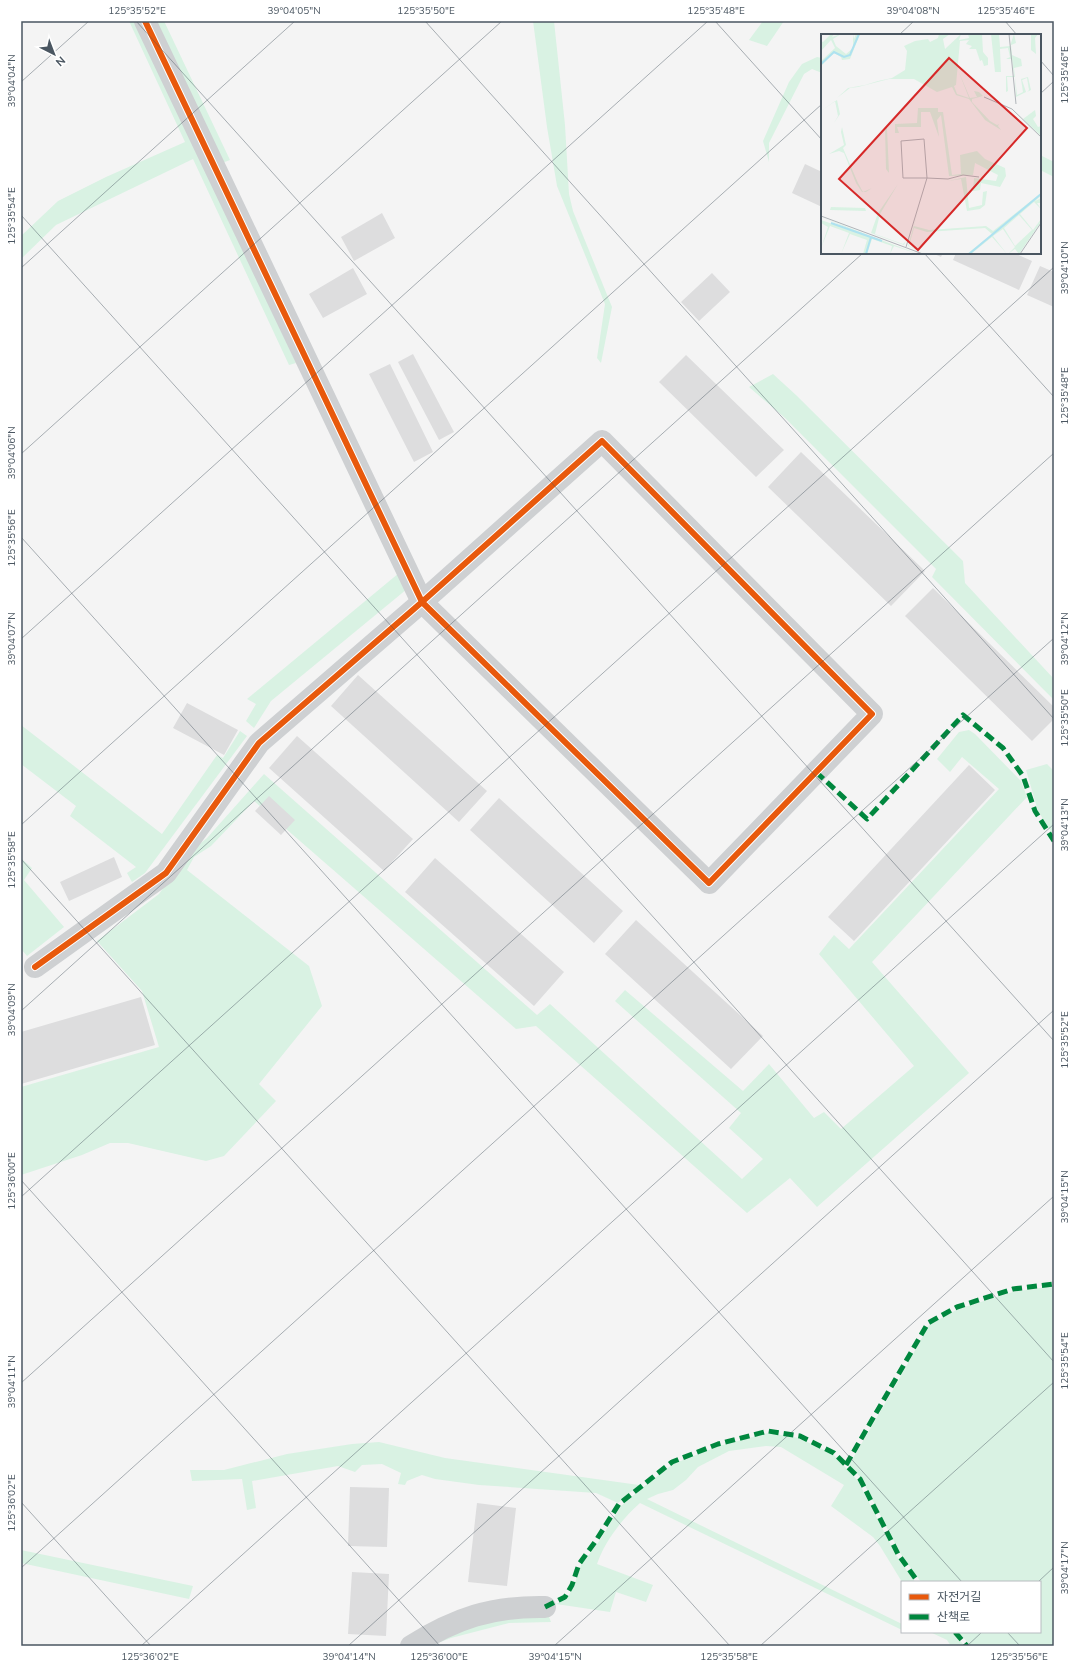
<svg xmlns="http://www.w3.org/2000/svg" width="1075" height="1667" font-family="'Nunito Sans','Noto Sans KR',sans-serif">
<style>
.green{fill:#d9f2e3}
.building{fill:#ddddde}
.lines{fill:none;stroke-linecap:round;stroke-linejoin:round}
.minor{stroke:#ced0d2;stroke-width:22}
.quiet{stroke:#00873e;stroke-width:5;stroke-dasharray:10 5;stroke-linecap:butt}
.cycleway-casing{stroke:#fff;stroke-width:8}
.cycleway{stroke:#e8590c;stroke-width:6}
.ticks{fill:none;stroke:#4a5661;stroke-width:1;stroke-opacity:0.45}
.inset-river{fill:none;stroke:#aee2f0;stroke-width:2}
.inset-road{fill:none;stroke:#b0b5b9;stroke-width:1}
.view{fill:#d62828;fill-opacity:0.15;stroke:#d62828;stroke-width:2}
.inset-edge{fill:none;stroke:#4a5661;stroke-width:2}
.neatline{fill:none;stroke:#4a5661;stroke-width:1.5}
.ticks-label{font-size:10px;text-anchor:middle;fill:#4a5661}
</style>
<rect width="100%" height="100%" fill="#f4f4f4"/>
<path class="green" d="M129,21h8l159,342 -7,2 -96,-206 -137,66 -35,34v-23l37,-35 48,-24 79,-35z
M156,21h8l66,139 -8,3z
M533,21h21l11,104 4,69 4,17 39,96 -11,56 -4,-5 8,-54 -48,-118 -10,-59z
M763,21h21l-17,25 -18,-6z
M817,57l5,1v15l-10,-4 -8,5 -35,69v19l-6,-21 26,-59 13,-18z
M1040,155l14,7v15l-14,-7z
M773,374l23,21 167,166 2,22 89,96v21l-122,-123 4,-8 -151,-151 -36,-31z
M399,573l8,16 -136,112 -17,27 -8,-7 10,-17 -9,-5z
M21,725l141,109 55,-79 6,3 17,-27 7,5 -102,137 -13,9 -5,-9 9,-6 -66,-51 6,-10 -55,-42z
M969,730l6,4 46,47 6,16 -155,165 97,111 -152,134 -27,-29 -43,35 -211,-187 -20,3 -262,-228 -43,45 -17,11 -7,13 122,96 13,40 -63,78 17,17 -52,55 -18,5 -78,-18h-18l-28,12 -61,20v-88l138,-40 -17,-56 -45,-50 62,-47 29,-41 19,-15 57,-64 273,241 13,-11 192,175 21,-20 -34,-31 12,-15 -126,-112 10,-11 118,101 26,-27 45,54 10,-6 17,17 73,-63 -95,-112 15,-19 15,14 150,-160 -37,-32 -12,15 -13,-13 22,-27z
M1047,764l7,7v65l-16,-25 -12,-41z
M21,858l11,10 -8,12 40,47 -37,29 -6,-7z
M1054,1286v360h-83l-13,-14h82v-50h-119l-21,-29 -39,-75 -12,-13 48,-82 32,-58 29,-16 55,-17z
M768,1433l31,5 34,16 25,27 38,74 19,27h-13l-22,-36 -7,-9 -42,-31 13,-21 -63,-38 -15,-1 -37,5 -31,16 -12,13 -13,10 -15,4 -11,5 255,125v6l-262,-127c-18,16 -35,38 -43,61l56,21 -7,17 -30,-10 -6,20 -54,-8 11,-5 7,-13 7,-21 17,-22 23,-37 21,-18 31,-24 46,-18z
M379,1442l66,16 194,27 -21,18 -22,-10 -117,-8 -44,-6 -13,-4 -15,6 -2,4 -7,-1 3,-11 -19,-9 -20,1 -7,7 -17,-6 -86,15 4,27 -9,2 -5,-31 -50,2 -2,-11h34l63,-16 65,-10z
M21,1550l172,36 -4,13 -168,-36z
M546,1609l5,13 -42,1 -58,15 -21,8 11,-12z
M930,1632h22l13,14h-14l-4,-6z"/>
<path class="building" d="M805,164l17,8v35l-30,-14z
M382,213l13,25 -41,23 -13,-24z
M932,253h11l-2,4z
M956,253h58l18,8 -13,29 -66,-30z
M1040,266l14,6v35l-27,-12z
M353,268l14,26 -44,24 -14,-24z
M712,273l18,19 -31,29 -18,-19z
M413,354l41,78 -15,8 -41,-78z
M686,355l98,95 -28,27 -97,-95z
M390,364l43,88 -19,10 -45,-88z
M801,452l124,119 -34,35 -123,-119z
M933,588l121,119v12l-22,22 -127,-125z
M358,675l129,116 -28,31 -128,-116z
M187,703l51,27 -14,25 -51,-27z
M297,736l116,103 -29,32 -115,-103z
M969,765l26,25 -141,151 -26,-24z
M269,796l26,24 -14,15 -26,-24z
M499,798l124,113 -29,32 -124,-113z
M114,857l8,20 -53,24 -9,-19z
M435,858l129,114 -30,34 -129,-114z
M636,920l127,116 -32,33 -126,-115z
M141,997l14,48 -134,39v-52z
M350,1487l39,1 -2,59 -39,-1z
M477,1503l39,5 -9,78 -39,-4z
M352,1572l37,2 -3,62 -38,-2z"/>
<g class="lines">
<path class="minor" d="M35,967l131,-94 93,-130 163,-141 180,-161 270,273 -163,169 -287,-281 -277,-581
M411,1646c45,-28 81,-40 134,-39"/>
<path class="quiet" d="M816,772l51,47 96,-104 40,33 20,28 12,35 19,30
M846,1465l82,-142 29,-16 56,-18 41,-5
M545,1607l20,-10 7,-12 7,-21 16,-22 24,-38 53,-42 46,-18 50,-13 32,5 34,17 26,26 38,75 20,28
M955,1632l12,14"/>
<defs>
<path id="cycleway" d="M35,967l131,-94 93,-130 163,-141 180,-161 270,273 -163,169 -287,-281 -277,-581"/>
</defs>
<use href="#cycleway" class="cycleway-casing"/>
<use href="#cycleway" class="cycleway"/>
</g>
<path class="ticks" d="M136,21l918,1020M425,21l629,698M715,21l107,119M1005,21l12,14M899,35l15,-14M1040,60l14,16M21,82l68,-61M1040,94l14,-13M21,215l1033,1147M924,253l130,144M21,268l274,-247M21,454l481,-433M21,537l941,1045M21,639l687,-618M21,825l801,-721M21,859l709,787M21,1011l842,-758M21,1180l419,466M21,1197l1033,-930M21,1383l1033,-930M21,1502l130,144M21,1568l1033,-930M1038,1582l16,-15M1007,1632l13,14M141,1646l913,-822M348,1646l706,-636M554,1646l500,-450M760,1646l294,-264M967,1646l15,-14"/>
<g transform="translate(821 34)">
<rect width="220" height="220" fill="#f4f4f4"/>
<path d="M10,0h3l-2,3 9,-3 -8,5 3,7 10,8 7,-6v-14l1,5 2,-5h4l-10,25 -8,1 -1,-3 -7,-4 -13,13v-5l14,-13 -4,-8 -10,11v-10l2,1zM118,0h11l-7,5 2,10 16,-15 -2,6 10,-2 -1,-4h14l1,18 5,6v7l-4,1 -2,-6 -2,1 -4,-12h-7l3,-3 -6,-2 3,-4 -9,1 -4,44 -2,1 3,8 12,4 -11,-28 12,28 7,-1 -3,-6 5,1 4,4 -11,3v3l18,19 7,4 2,-1 -1,2 3,4 -16,-10 -16,-21 -13,-4 -4,-8 -15,5 -23,-13h-25l-31,8 -8,1 -13,10 11,-10 17,-3 13,-4 14,-3 13,-8 2,-19 -3,-5 11,-5 13,-2 2,3 8,-4zM170,0h8l1,13 10,-1 4,-12 2,9 -5,2 1,10 9,4 1,7 -8,2 3,27 6,-3 -2,-13 7,-2 3,13 -4,2 2,-2 -2,-12 -5,2 4,12 -10,5 -1,-20h-8l1,14 -2,1v-16h8l-2,-17h-6l4,-2 -2,-9 -8,1 1,23h-6zM210,0h7l-3,4 1,16 -5,-4zM16,66l3,14 -6,9 4,-7 -3,-15 -14,10zM97,74h20v4h5l9,63 9,-1 -1,-19 17,-4 8,8 20,9 1,8 -6,11 -19,-4 -1,7 -7,1 1,-13 22,3 2,-6 -23,-12 -2,12 -24,1 -8,-61 -4,5 2,17 -9,-25h-9v15h-24l2,6h-4v-9l22,-1zM214,76l1,6 -3,3 5,8 3,-1v10l-18,-17zM21,93l4,18 -3,3 15,35 5,9 9,-4 -6,4h-4l-6,-9 -12,-30 -5,-2 -10,3 15,-9 -3,-13zM64,94h2l2,45 -3,-4zM145,143l3,31 13,-3 1,-13 4,-1 -2,14 -5,4 -13,2 -6,-32 -13,2zM77,150l-18,30 -5,20 28,10 3,-3 -2,4 -33,-12 7,-20zM220,159v3l-6,5 6,-3v5h-4l4,6 -7,-7 -14,12 13,16 8,-11v3l-22,32 -4,-5 -7,5 7,-7 -12,-18 -10,7 14,18 -15,-17 -21,17h-4l25,-20 -7,-6 -58,4 -13,-4 -5,18 18,8 -19,-8 12,-42 -6,22 15,4 57,-4 7,5zM198,181l13,15 -17,16 -11,-18zM10,173l34,1 1,3 -36,-1zM0,183l97,37 -24,-8 -4,8 2,-8 -20,-7 -5,15h-4l4,-14 -17,-6 -9,20 8,-21 -19,-7 -9,22 7,-21 -7,-4v-3l46,16z" fill="#d9f2e3" fill-rule="evenodd"/>
<path class="inset-river" d="M0,30l13,-12 10,5 6,-2 9,-21M10,189l51,18M45,220l5,-17M148,220l72,-60"/>
<path class="inset-road" d="M188,0l7,70M163,63l28,12 29,28M0,182l102,38M85,213l21,-69 -3,-39 -23,2 2,37h24l21,1 15,-4 16,2M199,220l21,-31"/>
<path class="view" d="M128,24l78,70 -109,122 -79,-71z"/>
<rect width="220" height="220" class="inset-edge"/>
</g>
<rect width="1075" height="1667" fill="none" stroke="#ffffff" stroke-width="44"/>
<rect x="901" y="1581" width="140" height="52" fill="#ffffff" stroke="#b7bbc0"/>
<rect x="909" y="1594" width="20" height="6" fill="#e8590c" stroke="#b7bbc0"/>
<text x="937" y="1601" font-size="12" fill="#4a5661">자전거길</text>
<rect x="909" y="1614" width="20" height="6" fill="#00873e" stroke="#b7bbc0"/>
<text x="937" y="1621" font-size="12" fill="#4a5661">산책로</text>
<g transform="translate(54 54) rotate(138)" stroke="#ffffff" stroke-width="3" paint-order="stroke">
<path d="M0-3L7 15L0 10L-7 15Z" fill="#4a5661"/>
<text y="-6" font-size="11" font-weight="bold" text-anchor="middle" fill="#4a5661">N</text>
</g>
<rect x="22" y="22" width="1031" height="1623" class="neatline"/>
<g class="ticks-label">
<text x="137" y="14">125°35'52"E</text>
<text x="294" y="14">39°04'05"N</text>
<text x="426" y="14">125°35'50"E</text>
<text x="716" y="14">125°35'48"E</text>
<text x="913" y="14">39°04'08"N</text>
<text x="1006" y="14">125°35'46"E</text>
<text transform="translate(1064 75) rotate(-90)" y="4">125°35'46"E</text>
<text transform="translate(11 81) rotate(-90)" y="4">39°04'04"N</text>
<text transform="translate(11 216) rotate(-90)" y="4">125°35'54"E</text>
<text transform="translate(1064 268) rotate(-90)" y="4">39°04'10"N</text>
<text transform="translate(1064 396) rotate(-90)" y="4">125°35'48"E</text>
<text transform="translate(11 453) rotate(-90)" y="4">39°04'06"N</text>
<text transform="translate(11 538) rotate(-90)" y="4">125°35'56"E</text>
<text transform="translate(11 639) rotate(-90)" y="4">39°04'07"N</text>
<text transform="translate(1064 639) rotate(-90)" y="4">39°04'12"N</text>
<text transform="translate(1064 718) rotate(-90)" y="4">125°35'50"E</text>
<text transform="translate(1064 825) rotate(-90)" y="4">39°04'13"N</text>
<text transform="translate(11 860) rotate(-90)" y="4">125°35'58"E</text>
<text transform="translate(11 1010) rotate(-90)" y="4">39°04'09"N</text>
<text transform="translate(1064 1040) rotate(-90)" y="4">125°35'52"E</text>
<text transform="translate(11 1181) rotate(-90)" y="4">125°36'00"E</text>
<text transform="translate(1064 1197) rotate(-90)" y="4">39°04'15"N</text>
<text transform="translate(1064 1361) rotate(-90)" y="4">125°35'54"E</text>
<text transform="translate(11 1382) rotate(-90)" y="4">39°04'11"N</text>
<text transform="translate(11 1503) rotate(-90)" y="4">125°36'02"E</text>
<text transform="translate(1064 1568) rotate(-90)" y="4">39°04'17"N</text>
<text x="150" y="1660">125°36'02"E</text>
<text x="349" y="1660">39°04'14"N</text>
<text x="439" y="1660">125°36'00"E</text>
<text x="555" y="1660">39°04'15"N</text>
<text x="729" y="1660">125°35'58"E</text>
<text x="1019" y="1660">125°35'56"E</text>
</g>
</svg>
